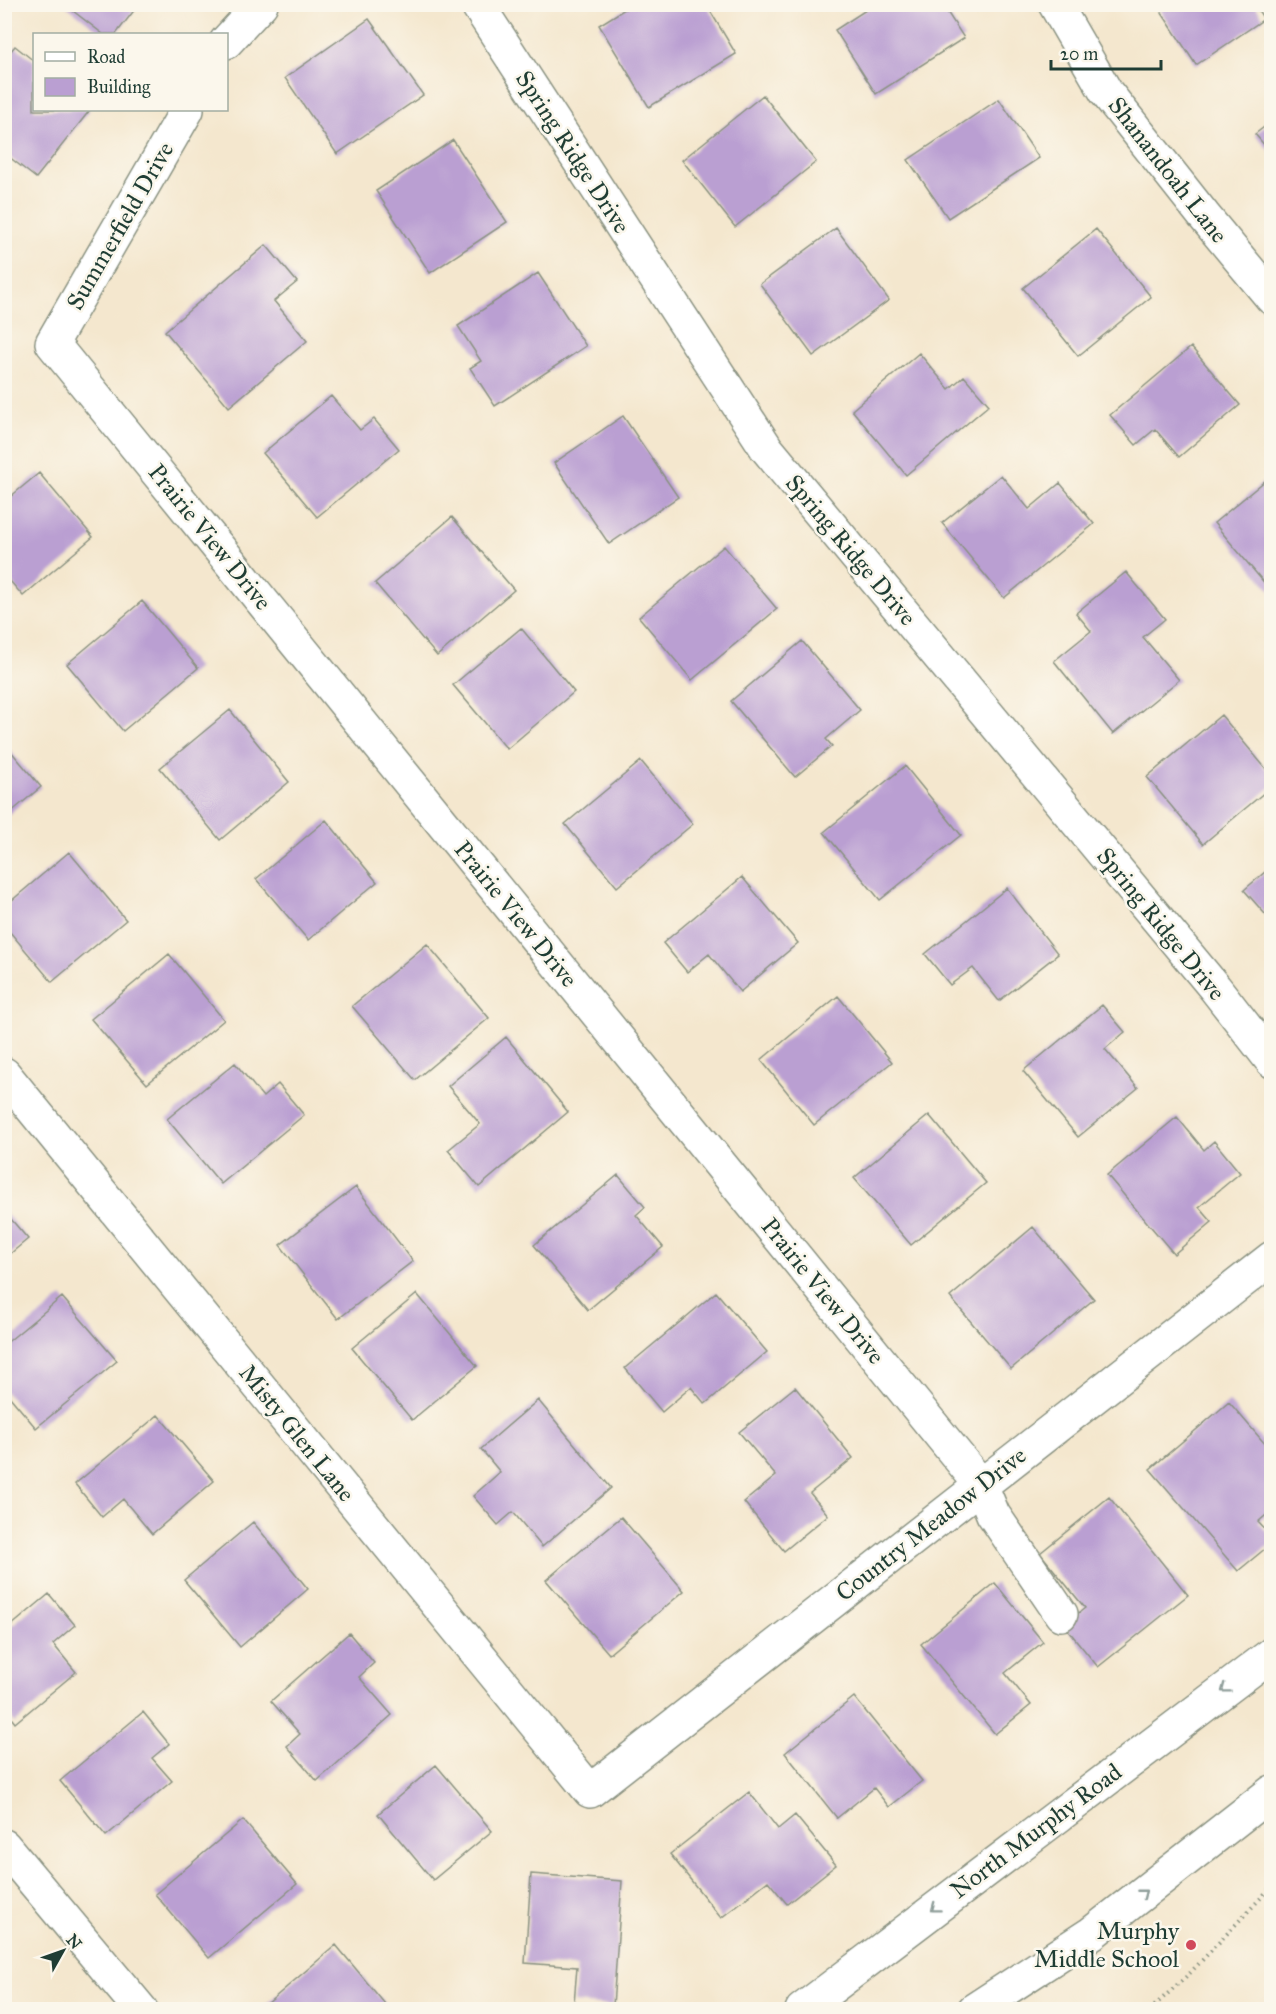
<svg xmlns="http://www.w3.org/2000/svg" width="1276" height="2014" font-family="'IM FELL Great Primer',serif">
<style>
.building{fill:#ba9fd2}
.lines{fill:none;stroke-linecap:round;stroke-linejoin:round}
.minor-casing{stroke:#8a9281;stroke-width:36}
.major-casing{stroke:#8a9281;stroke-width:36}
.path{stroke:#8a9281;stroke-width:4;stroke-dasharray:1.5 4.5;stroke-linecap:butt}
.minor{stroke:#fff;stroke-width:33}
.major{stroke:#fff;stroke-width:33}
.oneway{stroke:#8f9e9a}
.poi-dot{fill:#d1495b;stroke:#fbf7ec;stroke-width:2}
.labels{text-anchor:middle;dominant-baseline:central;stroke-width:5;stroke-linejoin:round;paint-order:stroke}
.street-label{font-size:24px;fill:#1f3d34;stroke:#fbf7ec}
.poi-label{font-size:24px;fill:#1f3d34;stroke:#fbf7ec;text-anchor:end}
</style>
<rect width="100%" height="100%" fill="#fbf7ec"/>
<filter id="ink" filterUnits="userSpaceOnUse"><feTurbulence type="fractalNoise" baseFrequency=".0167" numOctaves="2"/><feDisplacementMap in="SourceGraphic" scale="12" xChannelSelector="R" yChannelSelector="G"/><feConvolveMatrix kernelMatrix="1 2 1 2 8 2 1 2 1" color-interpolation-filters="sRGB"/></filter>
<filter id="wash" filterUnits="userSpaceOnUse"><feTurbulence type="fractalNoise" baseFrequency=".008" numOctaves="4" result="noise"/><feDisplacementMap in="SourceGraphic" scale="24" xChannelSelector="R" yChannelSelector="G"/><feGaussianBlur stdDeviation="1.35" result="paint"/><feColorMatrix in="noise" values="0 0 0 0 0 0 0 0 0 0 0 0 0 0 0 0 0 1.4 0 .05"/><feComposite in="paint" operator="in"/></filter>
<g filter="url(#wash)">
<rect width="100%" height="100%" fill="#f4e7ce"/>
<g id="blocks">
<path class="building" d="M64,4h75l-23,30h-13z
M633,4h73l30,50 -87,53 -50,-82z
M875,4h67l22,34 -88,56 -41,-64z
M1156,4h98l10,15 -68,46z
M369,19l54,76 -86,59 -52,-76z
M15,46l19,15v49h56l-54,68 -32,-25v-94z
M763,95l53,67 -81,65 -53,-67z
M999,99l40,59 -91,60 -40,-58z
M1272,121v33l-17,-20z
M453,140l54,82 -77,51 -54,-82z
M836,228l53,72 -76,56 -53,-72z
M1096,229l55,68 -73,59 -55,-68z
M266,245l31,37 -23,19 33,40 -78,66 -64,-76z
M538,273l48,73 -91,60 -25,-38 11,-7 -23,-35z
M1191,347l49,58 -61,52 -24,-28 -19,16 -26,-30z
M919,353l30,36 15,-13 25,29 -83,70 -54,-65z
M331,396l29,34 14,-11 25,30 -82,68 -54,-64z
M623,416l55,81 -69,47 -55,-81z
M39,473l54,64 -70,59 -19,-22v-72z
M1001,475l28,34 31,-26 34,41 -90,74 -62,-75z
M1272,475v117l-58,-69z
M452,517l62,73 -77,66 -62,-73z
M724,546l53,63 -85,71 -53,-63z
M1126,572l39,47 -22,18 36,43 -66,54 -59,-73 37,-30 -15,-18z
M142,601l56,67 -75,63 -56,-67z
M521,628l53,64 -67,57 -54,-64z
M802,641l58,69 -34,29 6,7 -37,31 -64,-76z
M230,710l59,72 -69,58 -60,-72z
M1221,715l51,61v10l-69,58 -56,-67z
M4,743l37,44 -37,31z
M641,761l52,63 -76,63 -52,-63z
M905,766l56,69 -81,65 -56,-68z
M326,820l51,62 -69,58 -52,-61z
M69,852l57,68 -74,62 -48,-57v-18z
M1272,866v56l-28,-32z
M742,877l56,66 -58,49 -31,-38 -22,18 -24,-29z
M1007,888l51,66 -59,47 -26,-33 -23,17 -25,-31z
M427,944l62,74 -74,62 -63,-74z
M169,954l55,66 -77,64 -56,-65z
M838,996l54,66 -78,63 -53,-65z
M1102,1005l23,27 -20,17 33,39 -60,49 -55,-66z
M506,1037l62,75 -89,75 -31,-37 32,-26 -32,-38z
M235,1063l28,34 15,-13 26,31 -83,69 -54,-65z
M929,1115l57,68 -75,62 -57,-67z
M1177,1117l27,33 10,-9 26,32 -41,34 13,15 -38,32 -67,-79z
M618,1175l27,32 -9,8 27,32 -75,63 -54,-65z
M356,1187l57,74 -75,58 -58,-74z
M4,1211l24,28 -24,20z
M1033,1227l61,72 -83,70 -61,-72z
M716,1292l51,60 -62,52 -14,-17 -29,25 -37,-44z
M417,1294l60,72 -65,54 -60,-72z
M62,1297l55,64 -81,67 -32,-38v-45z
M795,1387l58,71 -43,35 18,22 -44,36 -40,-49 32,-26 -37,-44z
M538,1400l73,88 -69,59 -29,-35 -15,13 -25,-29 27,-24 -19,-23z
M1229,1402l43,50v58l-14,12 14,15v6l-34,28 -88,-102z
M158,1415l56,66 -62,53 -29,-35 -21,18 -27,-33z
M1109,1497l79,98 -90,72 -34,-42 21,-17 -45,-55z
M621,1517l63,74 -75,63 -63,-74z
M253,1522l55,67 -68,58 -56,-67z
M995,1583l48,59 -38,31 26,32 -36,29 -74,-90z
M49,1594l26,31 -22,19 23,28 -61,51 -10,-13v-79z
M349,1633l25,30 -15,14 33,38 -75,66 -30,-35 13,-12 -29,-33z
M854,1697l68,84 -33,26 -15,-19 -37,30 -52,-65z
M143,1712l26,32 -17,14 20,23 -66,55 -46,-55z
M436,1765l56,66 -59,49 -55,-66z
M749,1792l29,37 17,-14 41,50 -49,39 -19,-23 -47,37 -51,-64z
M243,1820l54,64 -88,74 -54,-64z
M531,1874l91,7 -9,125 -39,-3 3,-36 -52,-4z
M336,1945l54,65h-130z"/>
</g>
</g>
<g filter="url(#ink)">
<use href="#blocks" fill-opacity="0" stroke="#8a9281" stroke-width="1.5"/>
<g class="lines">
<defs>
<path id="minor" d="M477,4l290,445 448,539 57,73
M1055,4l51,88 98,124 68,82
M226,42l35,-38
M187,110l-135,233 929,1142 12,29 68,100
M4,1074l586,717 682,-533
M4,1846l137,164"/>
<path id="major" d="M802,2010l470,-356
M974,2010l118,-77 180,-141"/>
</defs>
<use href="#minor" class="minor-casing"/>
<use href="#major" class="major-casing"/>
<path class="path" d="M1150,2010l40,-37 82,-87"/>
<use href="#minor" class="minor"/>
<use href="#major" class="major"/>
</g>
<defs><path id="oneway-chevron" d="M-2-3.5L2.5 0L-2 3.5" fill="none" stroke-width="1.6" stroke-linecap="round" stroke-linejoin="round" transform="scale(1.5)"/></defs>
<g class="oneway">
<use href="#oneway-chevron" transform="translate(1225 1689) rotate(143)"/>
<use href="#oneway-chevron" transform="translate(1143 1893) rotate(-38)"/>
<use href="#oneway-chevron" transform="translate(935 1908) rotate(143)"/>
</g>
</g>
<circle class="poi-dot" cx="1191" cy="1945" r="6"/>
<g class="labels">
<g class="street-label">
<text transform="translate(573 152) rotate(57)">Spring Ridge Drive</text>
<text transform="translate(1168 170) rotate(52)">Shanandoah Lane</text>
<text transform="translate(120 226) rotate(-60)">Summerfield Drive</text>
<text transform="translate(210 537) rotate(51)">Prairie View Drive</text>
<text transform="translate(851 550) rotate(50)">Spring Ridge Drive</text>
<text transform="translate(516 914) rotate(51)">Prairie View Drive</text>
<text transform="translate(1161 924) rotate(51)">Spring Ridge Drive</text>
<text transform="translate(823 1291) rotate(51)">Prairie View Drive</text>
<text transform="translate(297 1433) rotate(51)">Misty Glen Lane</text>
<text transform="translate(931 1524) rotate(-38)">Country Meadow Drive</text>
<text transform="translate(1036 1831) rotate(-37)">North Murphy Road</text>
</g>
<g class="poi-label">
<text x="1179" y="1931">Murphy<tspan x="1179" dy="28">Middle School</tspan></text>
</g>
</g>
<rect width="1276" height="2014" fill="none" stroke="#fbf7ec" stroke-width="24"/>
<rect x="33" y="33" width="195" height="78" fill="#fbf7ec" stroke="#a3ada2" stroke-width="1.5"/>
<rect x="45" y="52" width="30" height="9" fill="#ffffff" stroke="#a3ada2" stroke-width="1.5"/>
<text x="87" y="63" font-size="18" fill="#1f3d34">Road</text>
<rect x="45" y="78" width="30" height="18" fill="#ba9fd2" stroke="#a3ada2" stroke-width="1.5"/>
<text x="87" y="93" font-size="18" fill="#1f3d34">Building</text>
<g transform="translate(63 1951) rotate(50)" stroke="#fbf7ec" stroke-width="4.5" paint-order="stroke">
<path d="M0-4.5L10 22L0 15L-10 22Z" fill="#1f3d34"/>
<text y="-9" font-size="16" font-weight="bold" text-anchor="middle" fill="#1f3d34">N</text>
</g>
<path d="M1051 60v9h110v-9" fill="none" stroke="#1f3d34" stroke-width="3"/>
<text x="1060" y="60" font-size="18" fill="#1f3d34" stroke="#fbf7ec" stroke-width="4.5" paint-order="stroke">20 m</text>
</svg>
